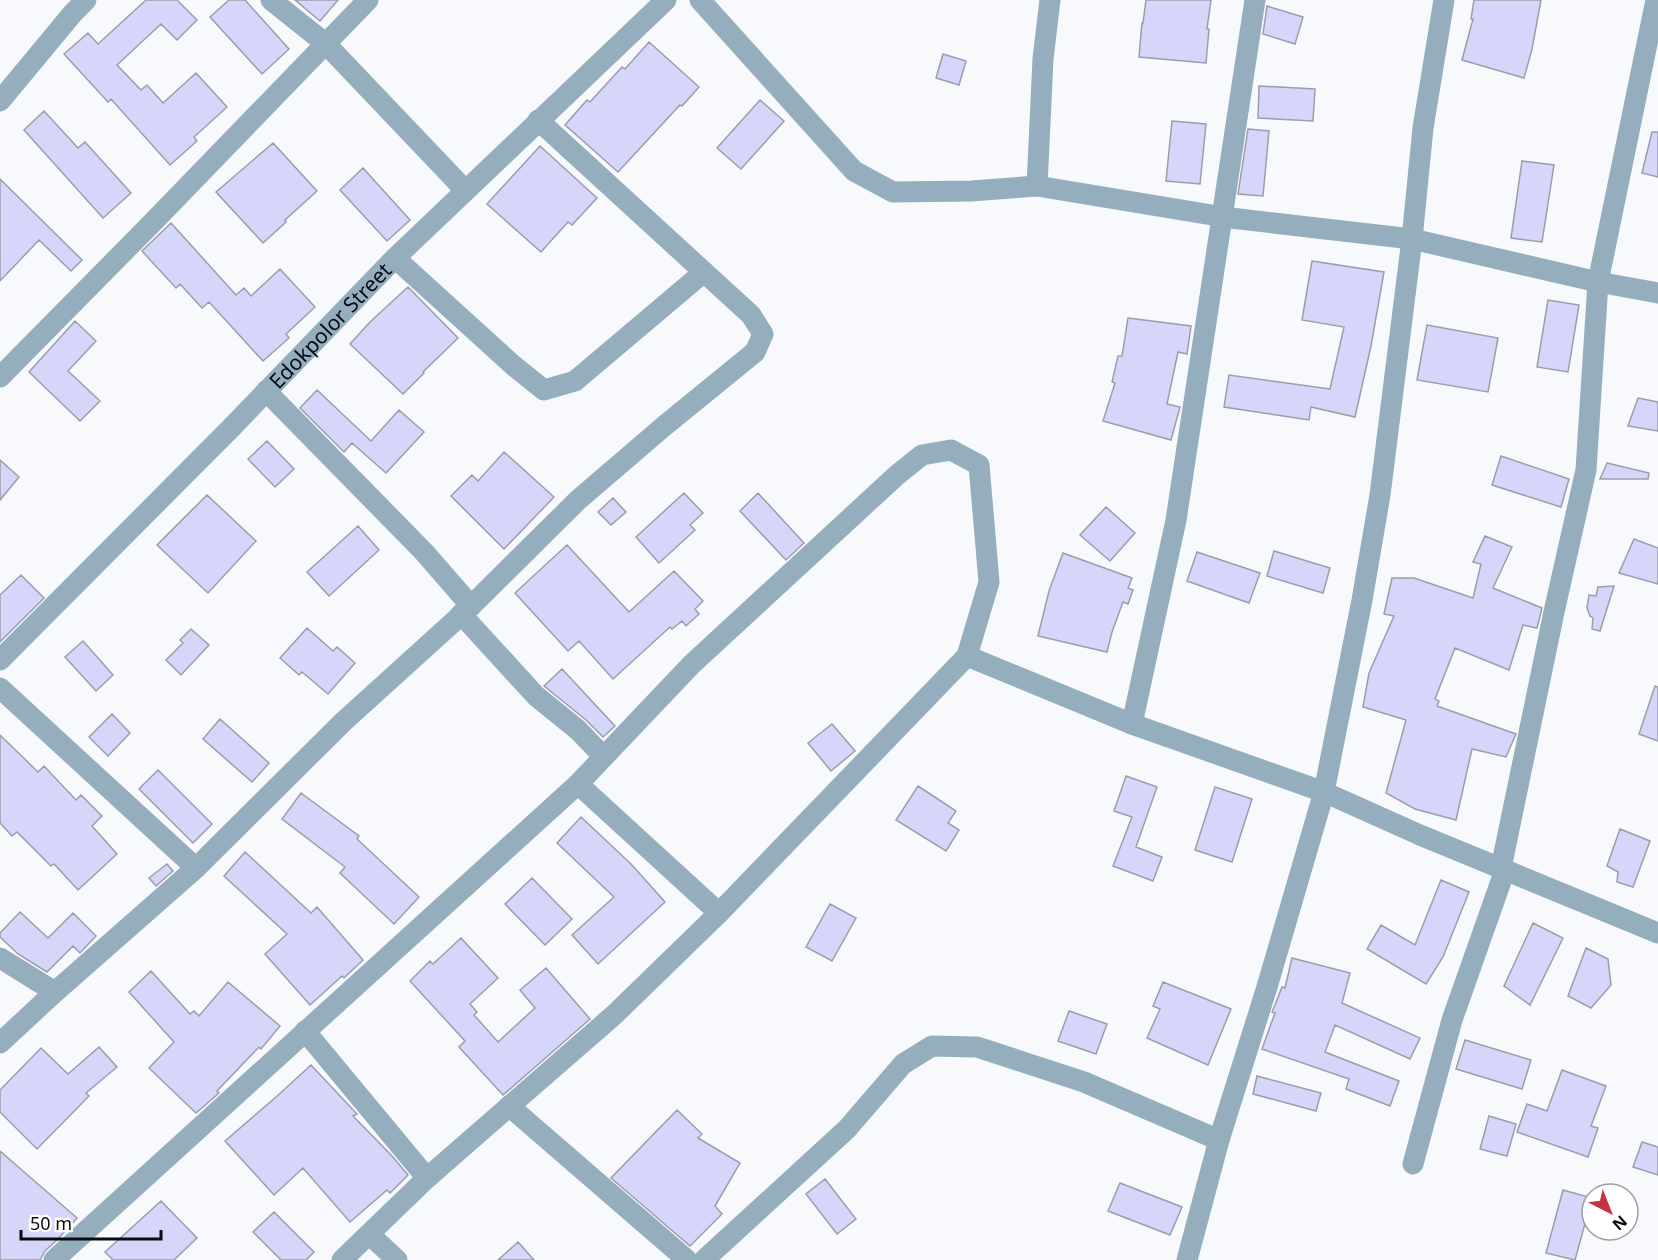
<svg xmlns="http://www.w3.org/2000/svg" width="1658" height="1260" font-family="'Noto Sans',sans-serif">
<style>
.building{fill:#d5d6fa;stroke:#9c9dac;stroke-width:1.5}
.lines{fill:none;stroke-linecap:round;stroke-linejoin:round}
.minor{stroke:#94aebe;stroke-width:21}
.labels{text-anchor:middle;dominant-baseline:central;stroke-width:5;stroke-linejoin:round;paint-order:stroke}
.street-label{font-size:21px;fill:#090c11;stroke:#fff}
</style>
<rect width="100%" height="100%" fill="#f7f9fc"/>
<path class="building" d="M146,0h31l20,20 -20,20 -16,-16 -44,41 24,25 6,-5 16,18 33,-30 31,34 -33,30 3,4 -27,24 -59,-66 -3,3 -44,-48 24,-21 10,11z
M229,0h16l44,49 -27,25 -52,-57z
M295,0h43l-18,21z
M1146,0h65l-4,29h2l-3,34 -67,-6 3,-34h1z
M1474,0h67l-9,49 -8,29 -62,-18 11,-41h-2z
M1267,6l36,11 -8,27 -32,-10z
M649,42l50,45 -17,19 -2,-1 -62,67 -53,-47 22,-25 3,2 32,-35 3,2z
M943,54l23,7 -7,24 -23,-7z
M1259,86l56,3 -2,32 -55,-3z
M760,100l24,21 -43,48 -24,-21z
M44,111l34,37 7,-6 46,51 -28,25 -79,-88z
M1172,121l34,3 -6,60 -34,-3z
M1248,129l21,2 -6,65 -25,-2z
M1652,132h6v45l-16,-4z
M273,143l44,48 -32,29 1,2 -23,21 -47,-51z
M540,146l57,52 -25,27 -4,-3 -27,30 -54,-48z
M1522,161l32,4 -12,77 -31,-4z
M363,168l47,52 -23,21 -47,-51z
M0,179l82,81 -11,11 -32,-31 -39,41z
M171,223l65,72 8,-7 7,8 29,-27 35,38 -29,27 3,4 -26,23 -54,-59 -7,6 -22,-24 -4,4 -34,-37z
M1312,261l72,11 -13,74 -16,71 -44,-10 -2,13 -85,-13 5,-32 101,14 14,-62 -42,-7z
M408,287l50,51 -35,34 1,1 -21,21 -53,-50 20,-22z
M1548,300l31,5 -11,67 -31,-5z
M1128,318l63,8 -4,28 -9,-2 -11,52 13,3 -9,33 -68,-19 12,-38 -3,-1 6,-26h4z
M75,321l21,20 -28,30 32,30 -20,20 -51,-49z
M1427,325l71,13 -10,54 -71,-12z
M317,390l54,51 28,-31 25,22 -38,41 -34,-30 -8,9 -44,-44z
M1638,398l20,4v29l-30,-5z
M267,441l27,28 -19,18 -27,-28z
M504,452l50,45 -50,52 -53,-53 21,-21 6,6z
M1501,456l68,23 -8,28 -69,-22z
M0,460l19,17 -19,23z
M1607,463l42,10 -1,6h-48z
M684,493l19,20 -13,12 5,5 -36,33 -23,-26z
M758,493l46,50 -18,17 -46,-49z
M207,495l49,46 -48,52 -51,-48z
M613,498l13,14 -15,13 -13,-13z
M1106,507l29,26 -25,28 -30,-26z
M358,526l21,24 -50,46 -22,-24z
M1485,536l27,11 -19,41 49,20 -5,20 -14,-3 -14,45 -54,-22 -20,51 4,2 -2,5 79,28 -10,23 -34,-8 -16,71 -41,-11 -29,-16 20,-73 -43,-13 6,-34 25,-57 -10,-2 8,-36h22l59,20 8,-34 -8,-2z
M1634,539l24,9v36l-39,-11z
M567,545l62,67 45,-41 29,30 -8,8 4,5 -13,12 -4,-5 -10,8 -2,-2 -57,52 -34,-38 -11,10 -53,-58z
M1274,551l56,17 -7,25 -56,-17z
M1197,552l63,21 -11,30 -62,-22z
M1063,553l69,25 -4,10 5,2 -5,14 -5,-2 -11,30 -5,20 -69,-16 11,-45z
M21,575l23,23 -44,44v-47z
M1614,586l-14,45 -8,-2 1,-11 -3,-2 -3,-8 2,-13 7,1 2,-9z
M307,628l26,23 4,-4 18,16 -27,31 -26,-22 -3,3 -19,-17z
M191,629l18,16 -28,30 -15,-15 17,-17 -3,-3z
M83,641l30,34 -17,16 -31,-34z
M562,669l53,57 -12,11 -17,-17 -42,-34z
M1655,686l3,1v54l-19,-7z
M112,714l18,19 -22,23 -19,-19z
M220,719l49,44 -17,19 -49,-43z
M832,724l23,27 -24,20 -23,-28z
M0,735l38,37 6,-6 32,34 5,-5 21,21 -10,10 25,28 -39,36 -24,-26 -3,2 -34,-34 -5,4 -12,-13z
M158,770l54,54 -19,19 -54,-54z
M1126,776l31,11 -21,60 26,10 -9,24 -40,-15 19,-49 -18,-6z
M918,786l38,25 -8,12 11,7 -13,21 -50,-31z
M1215,787l37,12 -20,63 -37,-12z
M301,793l58,43 -2,3 62,58 -25,27 -54,-51 5,-6 -63,-48z
M581,817l50,47 34,38 -67,62 -26,-29 42,-38 -57,-54z
M1620,829l30,12 -17,46 -16,-5 1,-10 -11,-6z
M245,852l66,61 6,-6 46,53 -19,18 -2,-2 -32,29 -45,-51 22,-20 -63,-58z
M167,864l6,7 -17,15 -7,-8z
M532,878l40,41 -27,26 -40,-41z
M1441,880l28,12 -26,65 -17,27 -59,-35 14,-24 34,20z
M830,904l26,14 -24,43 -26,-14z
M20,912l28,26 25,-25 23,23 -16,17 -7,-7 -26,26 -29,-18 -18,-17v-4z
M1533,923l30,15 -33,67 -26,-19z
M461,938l37,40 -28,26 7,8 -3,3 24,27 37,-34 -15,-18 26,-22 44,51 -87,76 -44,-48 6,-6 -55,-60 20,-20 3,3z
M1586,948l22,11 3,26 -20,23 -23,-12z
M1292,958l58,15 -8,30 78,35 -10,21 -75,-34 -10,27 74,29 -9,25 -44,-17 3,-10 -87,-30 13,-36 -3,-1 3,-7 7,-18 3,1z
M151,971l39,43 4,-3 5,5 29,-34 52,44 -19,23 -2,-2 -42,44 2,2 -23,20 -47,-45 25,-26 -45,-50z
M1163,982l68,27 -23,56 -61,-27 13,-29 -7,-3z
M1069,1011l38,13 -11,30 -38,-13z
M1465,1040l66,20 -9,29 -66,-20z
M99,1047l18,20 -31,26 3,3 -52,53 -37,-37v-22l41,-42 27,26z
M311,1065l46,49 -4,2 39,40 16,19 -18,18 -3,-3 -37,32 -47,-54 -29,27 -49,-54 51,-44z
M1562,1070l44,16 -15,40 7,2 -10,29 -71,-25 10,-28 20,7z
M1257,1076l64,17 -5,18 -63,-17z
M677,1110l25,24 -4,4 42,25 -25,43 7,8 -32,32 -79,-68z
M1489,1116l27,8 -9,32 -27,-7z
M1642,1142l16,5v28l-25,-8z
M0,1151l77,67 -19,21 -13,12 -5,9h-40z
M825,1179l31,40 -19,15 -31,-40z
M1120,1183l62,24 -12,28 -62,-24z
M1563,1190l29,8 -17,62 -29,-7z
M161,1201l36,37 -23,22h-61l-8,-8z
M274,1212l40,40 -8,8h-25l-28,-28z
M518,1242l16,18h-36z"/>
<g class="lines">
<g class="minor">
<path d="M271,0l54,43 140,147"/>
<path d="M700,0l154,171 39,21 78,-1 66,-5 175,29 10,2 190,22 186,43 60,11"/>
<path d="M0,101l73,-88 13,-13"/>
<path d="M1037,186l6,-127 7,-59"/>
<path d="M395,258l119,108 30,24 31,-9 129,-109"/>
<path d="M0,377l156,-158 212,-219"/>
<path d="M266,391l158,161 47,54"/>
<path d="M461,614l75,82 42,34 25,26"/>
<path id="s1" d="M0,660l232,-233 163,-169 271,-258"/>
<path d="M0,688l196,180"/>
<path d="M1132,724l44,-204 79,-520"/>
<path d="M578,784l141,129"/>
<path d="M1501,868l53,-256 32,-142 12,-188 58,-282"/>
<path d="M0,958l55,34"/>
<path d="M305,1031l122,147"/>
<path d="M0,1043l55,-51 141,-124 147,-146 128,-116 107,-106 85,-73 92,-75 8,-18 -12,-19 -213,-195"/>
<path d="M509,1106l178,154"/>
<path d="M1413,1164l39,-144 53,-150"/>
<path d="M370,1235l27,25"/>
<path d="M54,1260l524,-476 114,-120 205,-189 25,-20 29,-5 28,15 10,117 -22,74 165,68 192,68 96,43 238,98"/>
<path d="M342,1260l85,-82 187,-163 105,-102 248,-257"/>
<path d="M704,1260l143,-131 56,-65 29,-18 45,1 107,35 135,58 48,-153 57,-195 38,-192 18,-105 32,-256 11,-111 21,-128"/>
<path d="M1187,1260l32,-120"/>
</g>
</g>
<g class="labels">
<g class="street-label">
<text stroke="none"><textPath href="#s1" startOffset="470">Edokpolor Street</textPath></text>
</g>
</g>
<g transform="translate(1610 1212) rotate(138)"><circle r="28" fill="#ffffff" stroke="#9d9ea0" stroke-width="1.5"/>
<path d="M0-4.5L10 22L0 15L-10 22Z" fill="#c33341"/>
<text y="-9" font-size="16" font-weight="bold" text-anchor="middle" fill="#090c11">N</text>
</g>
<path d="M21 1230v9h140v-9" fill="none" stroke="#090c11" stroke-width="3"/>
<text x="30" y="1230" font-size="18" fill="#090c11" stroke="#ffffff" stroke-width="4.5" paint-order="stroke">50 m</text>
</svg>
